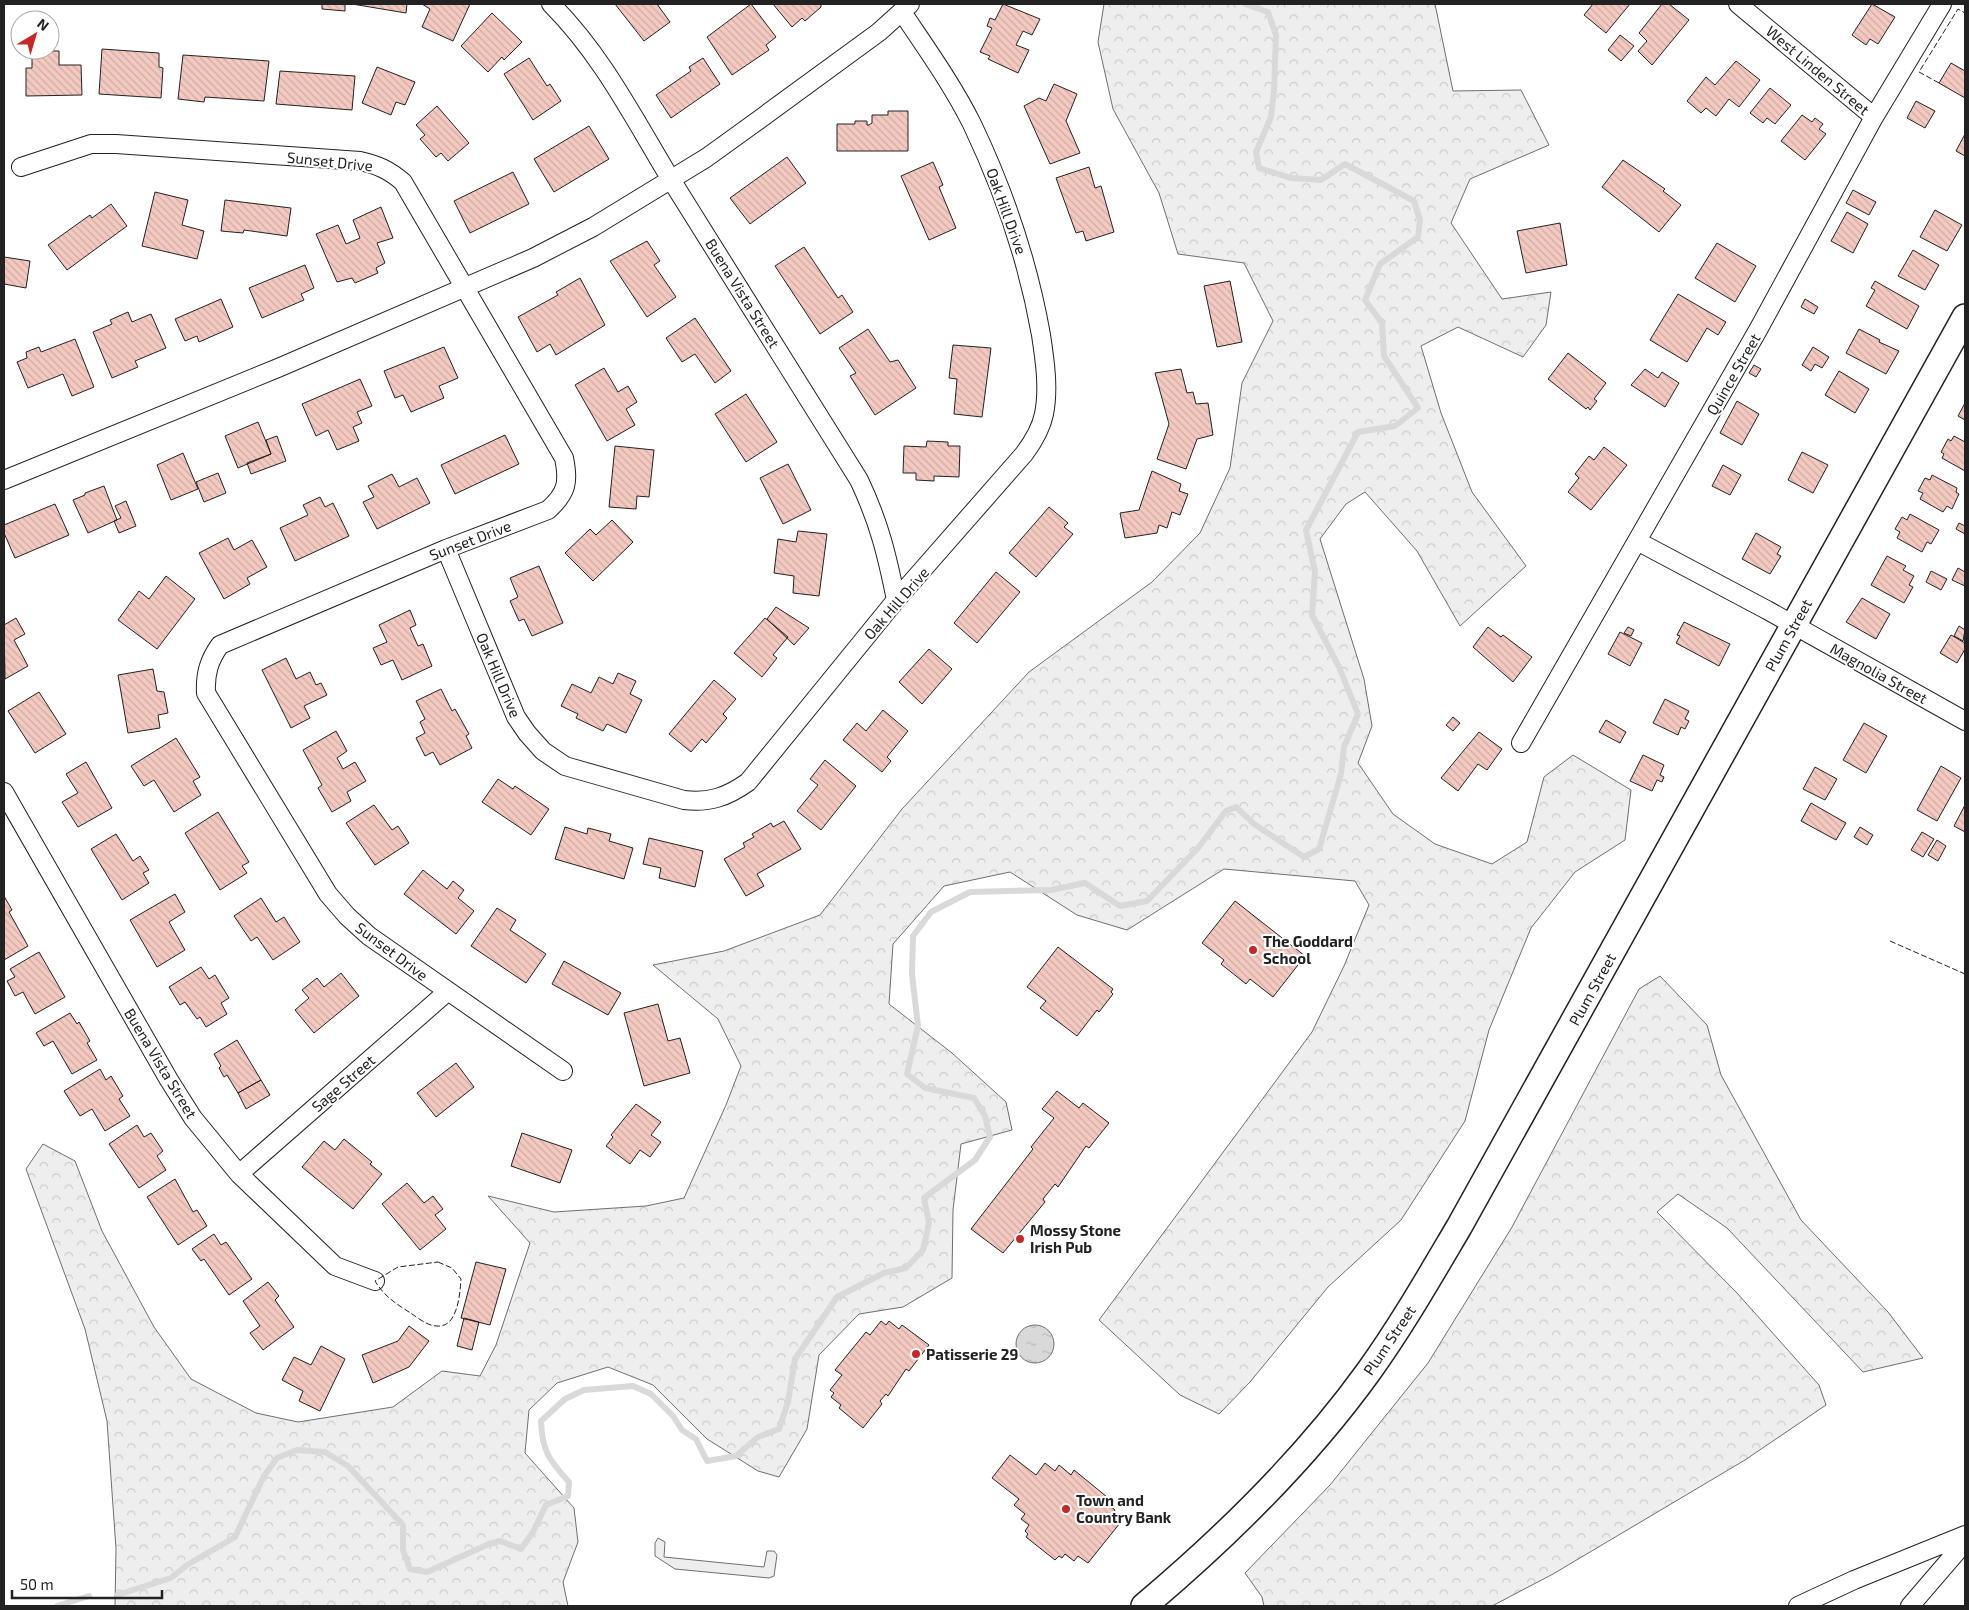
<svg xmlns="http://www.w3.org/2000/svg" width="1969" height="1610" font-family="'Exo 2',sans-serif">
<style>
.grass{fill:#eee;stroke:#6f6f6f}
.forest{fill:url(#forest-crowns);stroke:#6f6f6f}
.water{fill:url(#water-ripples);stroke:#6f6f6f}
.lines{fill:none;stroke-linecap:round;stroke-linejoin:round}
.stream{stroke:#d9d9d9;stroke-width:6}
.building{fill:url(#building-back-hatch);stroke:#222}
.street-casing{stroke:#222;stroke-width:20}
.secondary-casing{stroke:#222;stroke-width:28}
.street{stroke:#fff;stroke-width:18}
.secondary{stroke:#fff;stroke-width:25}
.fence{stroke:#222;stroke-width:1;stroke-dasharray:6 2.5;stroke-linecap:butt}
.poi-dot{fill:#c62828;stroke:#fff;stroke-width:2}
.labels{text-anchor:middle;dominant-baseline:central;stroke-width:4;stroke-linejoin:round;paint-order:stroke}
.street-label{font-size:15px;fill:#222;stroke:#fff}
.poi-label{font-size:15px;font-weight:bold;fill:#222;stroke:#fff;text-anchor:start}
</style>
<defs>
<pattern id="forest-crowns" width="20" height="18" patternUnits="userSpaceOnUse" patternTransform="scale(1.25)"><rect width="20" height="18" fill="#eee"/><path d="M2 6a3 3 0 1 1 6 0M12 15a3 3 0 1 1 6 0" fill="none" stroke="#ccc"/></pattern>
<pattern id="water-ripples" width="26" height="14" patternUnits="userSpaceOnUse" patternTransform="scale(1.25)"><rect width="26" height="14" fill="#d9d9d9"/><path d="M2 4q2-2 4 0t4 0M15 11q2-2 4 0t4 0" fill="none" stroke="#bababa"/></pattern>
<pattern id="building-back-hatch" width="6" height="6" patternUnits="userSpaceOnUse" patternTransform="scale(1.25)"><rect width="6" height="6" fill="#f3c9c0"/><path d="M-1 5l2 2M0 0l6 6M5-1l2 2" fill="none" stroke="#d0aca5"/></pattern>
</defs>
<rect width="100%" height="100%" fill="#fff"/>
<path class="grass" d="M658,1538l7,4 -1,15 100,10 3,-16h7l3,4 -3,21 -5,2 -94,-9 -20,-13v-13z"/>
<path class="forest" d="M1104,4h331l18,87 68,-1 28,55 -79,34 -19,44 51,76 49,-7 -5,33 -23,32 -65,-30 -37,19 20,67 31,79 54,74 -66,60 -43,-75 -52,-59 -19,12 -26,35 44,140 8,47 -14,37 35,51 42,30 57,20 35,-22 17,-65 29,-22 58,35 -6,50 -50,32 -44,56 -42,102 -24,91 -64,99 -73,67 -78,95 -31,32 -39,-19 -81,-75 213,-288 32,-66 25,-61 -14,-24 -131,-12 -97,61 -50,-15 -67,-43 -66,14 -51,58 -4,60 63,49 54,49 6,28 -51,14 -8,66 -1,68 -49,29 -44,7 -40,41 -12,74 -28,48 -21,-6 -51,-32 -54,-54 -45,-18 -51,16 -28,27 -4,43 49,55 4,34 -15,40 5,24h-453l1,-57 -9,-128 -22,-92 -59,-160 17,-25 32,17 27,70 52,96 37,52 65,34 42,9 95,-15 49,-36 38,5 16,-31 34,-102 -42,-47 66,16 92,-6 38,-8 42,-93 15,-39 -23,-47 -65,-54 71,-14 96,-36 82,-106 127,-137 123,-90 48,-49 30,-65 12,-85 31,-62 -29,-58 -66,-9 -19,-61 -46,-84 -15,-67z
M1660,976l47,49 14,50 80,145 87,92 35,46 -60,14 -136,-144 -49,-34 -21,18 80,81 82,92 7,20 -81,55 -192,114 -61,32h-228l-2,-9 -17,-24 85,-88 98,-122 84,-136 127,-238z"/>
<path class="water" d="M1016 1344a19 19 0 1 1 38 0a19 19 0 1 1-38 0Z"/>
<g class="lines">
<path class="stream" d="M117,1595l54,-17 16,-13 48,-28 29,-61 13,-18 20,-8 28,2 23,14 55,59v25l7,19 17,3 62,-28 11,-3 21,8 12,-17 13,-27 22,-9 1,-14c-20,-22 -27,-31 -28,-61l24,-22 19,-9 49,-4 18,8 22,22 9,14 14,9 11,22 29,-5 22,-19 21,-8 9,-27 7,-43 42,-62 47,-24 22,-5 17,-18 6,-27 -5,-25 51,-38 15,-23 -5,-21 -11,-18 -49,-10 -18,-14 11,-48 -6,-52 1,-38 18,-24 39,-20 81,-2 34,-7 35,23 27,-5 51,-53 28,-37 10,-4 18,17 50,33 15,-8 22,-75 3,-27 14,-33 -19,-47 -27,-52 3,-43 -9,-42 52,-98 37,-6 23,-18 -34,-52 -2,-33 -17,-23 15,-36 38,-27 2,-17 -6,-19 -69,-37 -24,16 -30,-2 -32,-10 -3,-16 15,-35 3,-26 2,-56 -8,-23 -23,-8
M57,1606l32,-10"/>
</g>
<path class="building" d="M322,4h23v7l-23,-2z
M352,4h55l-1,9z
M422,4h48l-17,37 -31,-14 8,-18z
M615,4h42l13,18 -26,19z
M751,4l25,33 -10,8 3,5 -37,25 -25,-38z
M773,4h48v3l-16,14 -3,-3 -10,9z
M1003,4l37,15 -8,16 -9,-4 -7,14 13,5 -11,23 -30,-14 2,-3 -10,-4 12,-24 -5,-2 3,-8 5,2z
M1593,4h37l-24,29 -22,-18z
M1662,4h7l20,16 -37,45 -14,-14 9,-10 -8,-8z
M1872,4l23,13 -17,27 -8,-5 -4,6 -14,-10z
M492,13l30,29 -18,18 -2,-3 -14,15 -27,-26z
M1620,35l14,11 -13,15 -13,-11z
M102,49l57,4v14l4,1 -2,30 -62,-4z
M32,51h27v14h22l1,30 -56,1v-28h6z
M183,55l86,6 -5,40 -59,-4 -1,5 -26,-3z
M529,58l18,28 3,-2 11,17 -28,19 -29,-46z
M703,58l17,26 -49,34 -15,-23 35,-24 -2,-4z
M1736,61l24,19 -21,27 -10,-8 -13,17 -10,-8 -5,5 -14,-12 19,-24 9,8z
M1951,63l14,8v27l-26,-15z
M377,67l38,15 -10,23 -9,-3 -5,13 -29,-12z
M280,71l75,5 -3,34 -76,-6z
M1054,84l23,10 -11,27 14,32 -30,11 -26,-58 15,-8 7,3z
M1770,88l21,17 -16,19 -8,-6 -4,5 -13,-10z
M1916,101l19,10 -10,17 -18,-10z
M437,106l32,37 -21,18 -7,-8 -5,4 -16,-18 5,-4 -9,-10z
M888,111h20v40h-71v-27h18v-3h12v4h2l3,-2v-8h16z
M1802,115l10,7 3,-4 8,6 -4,5 7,5 -21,26 -24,-19z
M589,126l20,33 -55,33 -20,-33z
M1965,134v22l-9,-5z
M787,157l19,26 -56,41 -20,-26z
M1623,160l42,29 -2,2 18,14 -22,27 -57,-45z
M933,162l10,23 -4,2 17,41 -27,12 -28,-64z
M1089,167l6,21 6,-2 13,46 -28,9 -3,-10 -7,2 -20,-55z
M513,172l16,32 -59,29 -16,-32z
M1853,190l23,12 -7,13 -23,-12z
M155,192l33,8 -6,25 22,6 -7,28 -55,-13z
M225,200l66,8 -4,28 -43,-6 -1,3 -22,-2z
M111,204l16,22 -60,44 -19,-25 42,-30 2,3z
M381,207l12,31 -16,5 8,20 -9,5 2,5 -23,10 -3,-5 -15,4 -21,-48 22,-9 8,19 14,-6 -7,-18z
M1935,210l27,15 -15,26 -27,-14z
M1847,212l21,12 -15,29 -22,-12z
M1560,223l7,42 -41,8 -9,-42z
M647,241l13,20 -6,4 22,32 -29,20 -37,-56z
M1717,243l39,23 -21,36 -40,-24z
M804,247l34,51 4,-3 11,17 -33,22 -45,-68z
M1913,250l26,15 -14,25 -27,-14z
M4,257l26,4 -4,27 -22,-4z
M305,265l9,23 -13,6 3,6 -42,18 -13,-30z
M580,278l25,47 -49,30 -6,-11 -13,8 -19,-35 40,-22 -2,-3z
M1230,281l12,61 -25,5 -13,-61z
M1875,281l44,25 -12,23 -41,-23 9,-16 -4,-2z
M1678,294l48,28 -8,13 -11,-7 -20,34 -37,-22z
M221,299l12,28 -34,15 -2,-6 -12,5 -10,-22z
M1805,299l13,8 -4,7 -13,-7z
M128,312l4,10 19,-8 15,34 -31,13 3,6 -26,11 -19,-46 19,-8 -2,-4z
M695,318l36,53 -16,12 -20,-29 -13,8 -16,-24z
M868,329l22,33 8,-2 18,28 -41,27 -25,-39 6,-3 -17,-25z
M1859,329l21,11 -1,2 20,9 -13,23 -40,-21z
M75,339l19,48 -22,9 -9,-22 -35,14 -11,-26 10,-4 -1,-6 13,-5 2,5z
M953,345l38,3 -9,69 -28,-3 3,-35 -8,-1z
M444,347l14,31 -19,8 5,12 -33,14 -8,-17 -8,3 -11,-27z
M1813,347l16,10 -7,11 -7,-4 -4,7 -9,-6z
M1568,353l38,30 -12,16 3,2 -7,9 -2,-3 -2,2 -38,-30z
M1754,365l7,4 -5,8 -7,-4z
M604,368l14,24 10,-6 9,16 -11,7 9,16 -28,16 -32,-56z
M1181,369l6,24 6,-1 3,12 12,-1 5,32 -16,4 -11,30 -29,-10 12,-35 -14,-51z
M1645,369l13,9 4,-6 17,11 -14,24 -34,-22z
M1839,371l30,18 -14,24 -30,-18z
M360,379l12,27 -15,6 5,11 -9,4 6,14 -22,9 -9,-20 -12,6 -14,-32z
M746,394l31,48 -31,20 -31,-48z
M1737,401l22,13 -17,31 -22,-12z
M1965,403v17l-7,-4z
M258,422l13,32 -33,14 -13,-32z
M505,435l14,29 -64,30 -14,-29z
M277,436l9,25 -35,13 -4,-11 24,-9 -5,-14z
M1954,436l11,6v29l-23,-13 2,-4 -3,-2 7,-13 3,2z
M927,441l21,1v4h12l-1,31 -25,-1v5l-18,-1v-7h-13l1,-27 22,1z
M615,446l39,4 -5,47 -12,-1 -1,13 -27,-2z
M1604,447l23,18 -36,45 -23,-18 11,-14 -4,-4 14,-18 5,4z
M1802,452l26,13 -15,28 -25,-13z
M183,453l15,36 -27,11 -14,-35z
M788,464l23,46 -28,14 -23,-46z
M1723,465l18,10 -11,20 -18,-9z
M1152,471l29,13 -2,7 9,3 -8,21 -8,-3 -5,16 -8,-3 -2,8 -32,5 -5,-25 19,-3z
M218,473l8,20 -22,9 -8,-20z
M392,474l7,13 18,-9 13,25 -53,26 -14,-27 11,-5 -6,-11z
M1932,475l25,13 -1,4 3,2 -7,15 -5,-3 -4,6 -23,-13 3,-6 -5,-2 7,-13 5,2z
M104,486l13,34 -29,13 -15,-33 12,-5v-2z
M320,497l5,10 8,-4 16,33 -54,25 -15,-33 28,-13 -5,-10z
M126,501l10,25 -17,7 -5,-12 7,-3 -6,-12z
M55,504l14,31 -54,23 -11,-25v-8z
M1049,507l19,16 -4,4 9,7 -37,43 -27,-24z
M1910,514l29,16 -8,14 -4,-2 -5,10 -25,-14 3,-6 -5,-3 7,-12 5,3z
M612,520l21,22 -40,39 -28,-28 25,-24 6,6z
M1959,523l6,3v8l-9,-5z
M798,531l29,3 -8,62 -26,-3 1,-17 -20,-3 4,-34 18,3z
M1756,533l25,14 -4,7 4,2 -11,18 -28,-15z
M228,538l6,12 18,-10 15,27 -20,11 3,6 -26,15 -25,-46z
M1887,556l19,10 -3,4 11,6 -5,9 4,2 -9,16 -33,-18z
M539,566l24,57 -31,13 -8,-17 -5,2 -9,-20 8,-4 -8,-19z
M1958,568l7,4v14l-13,-6z
M1931,571l16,8 -6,11 -15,-8z
M996,572l24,20 -43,51 -23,-20z
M166,576l29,23 -38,50 -39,-29 21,-29 10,8z
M1862,598l28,16 -14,25 -30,-17z
M776,607l33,21 -15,17 -27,-26z
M410,610l6,15 -6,3 8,18 5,-2 9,22 -30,14 -9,-20 -12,5 -8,-17 14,-6 -8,-17z
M16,618l9,16 -11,6 14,26 -23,13 -1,-54z
M765,618l23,19 -15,18 4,3 -15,19 -28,-24z
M1684,622l46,22 -11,22 -43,-23 4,-7 -3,-1z
M1959,626l6,4 -2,11 -9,-5z
M1488,627l13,10 2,-2 29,22 -19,25 -40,-35z
M1628,627l6,3 -3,6 -7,-3z
M1620,632l22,11 -12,23 -22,-12z
M1951,635l14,8v6l-8,14 -17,-10z
M929,649l23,20 -30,35 -23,-22z
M286,658l10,21 14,-7 6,13 5,-2 6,12 -23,11 6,12 -19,10 -29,-58z
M153,669l4,22 7,1 4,21 -10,2 2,13 -32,5 -10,-58z
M618,673l18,8 -6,13 12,6 -16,33 -19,-9 -4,7 -27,-13 2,-4 -17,-8 11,-22 19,9 8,-16 14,7z
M714,680l22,19 -13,15 4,4 -21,25 -4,-4 -11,13 -22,-18z
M441,689l11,22 3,-2 14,25 -3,2 6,12 -32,17 -7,-13 -8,4 -9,-18 9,-5 -5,-11 5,-3 -9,-18z
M39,692l27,42 -31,19 -27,-42z
M1665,699l24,12 -4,8 4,2 -4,8 -4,-2 -3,8 -25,-12z
M883,710l25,21 -21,26 4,4 -9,11 -39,-32 14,-17 9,8z
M1453,717l7,6 -7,8 -7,-6z
M1606,720l20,12 -6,11 -21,-11z
M1864,723l23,13 -21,37 -23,-13z
M336,731l11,20 -10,7 6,11 12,-7 11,19 -19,11 4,9 -19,11 -14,-24 4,-3 -19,-35z
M1479,732l23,17 -15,21 -9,-6 -20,27 -17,-13z
M176,738l24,39 -7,4 8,14 -27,17 -20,-32 -10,6 -13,-20z
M1643,755l21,10 -4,10 4,2 -2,5 -5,-2 -5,11 -22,-10z
M825,760l31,26 -35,44 -24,-19 21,-26 -8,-6z
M86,762l26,46 -34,19 -16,-25 16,-9 -12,-19z
M1941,766l20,12 -24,43 -20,-11z
M1815,767l22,12 -12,21 -22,-11z
M498,779l15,10 2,-3 34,23 -18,26 -49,-33z
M1811,803l35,20 -10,17 -35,-19z
M374,805l18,25 6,-4 11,17 -34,22 -29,-42z
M1965,805v27l-11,-6z
M218,812l31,50 -7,4 5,7 -27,17 -35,-57z
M784,821l17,28 -44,25 7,12 -18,10 -22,-37 21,-12 -2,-4 11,-6 -2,-3 19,-11 2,4z
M565,827l22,7 1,-6 23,6 -2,7 24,7 -9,31 -69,-20z
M1860,827l13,8 -6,10 -13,-8z
M1922,832l12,7 -11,18 -12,-7z
M116,834l17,27 7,-5 9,14 -6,3 6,10 -27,17 -31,-51z
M649,838l54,13 -8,36 -36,-9 2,-10 -18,-4z
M1937,840l9,6 -8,15 -10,-6z
M423,870l24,19 6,-8 11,9 -6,8 16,13 -18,23 -52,-40z
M175,894l10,18 -16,10 16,28 -28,17 -27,-47z
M4,896l8,14 -3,2 19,34 -24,14z
M261,898l15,24 8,-5 16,25 -27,18 -16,-23 -6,4 -17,-25z
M1235,901l70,55 -32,41 -23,-18 -4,5 -25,-20 3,-4 -22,-17z
M497,908l19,12 -6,10 36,24 -20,29 -55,-37z
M1058,947l55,42 -2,3 2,2 -14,18 -2,-2 -20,26 -37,-28 6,-7 -19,-14z
M39,952l26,45 -30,17 -12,-22 -8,4 -8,-15 8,-4 -5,-8z
M564,961l57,32 -13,22 -56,-31z
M201,967l8,12 6,-4 14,23 -8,5 6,11 -21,13 -6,-10 -3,2 -12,-17 -5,3 -11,-18z
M341,973l18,23 -45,37 -19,-23 14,-12 -7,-8 15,-12 7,9z
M658,1004l10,37 12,-3 10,35 -46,13 -20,-73z
M70,1013l7,11 2,-2 11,19 -3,2 10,17 -25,14 -19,-33 -9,5 -8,-13z
M237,1040l24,40 -23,13 -11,-18 -3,2 -5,-9 2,-2 -7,-12z
M456,1063l18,24 -38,30 -19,-24z
M100,1069l6,11 5,-4 12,20 -4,3 11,17 -25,15 -13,-22 -12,7 -16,-25z
M261,1080l9,15 -24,14 -8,-16z
M1057,1091l22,17 4,-5 26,20 -20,25 -3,-2 -28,41 -3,-3 -12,15 2,3 -42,51 -32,-24 62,-80 -2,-2 23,-29 -12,-9z
M636,1104l25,18 -10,13 10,7 -11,15 -10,-7 -10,14 -24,-18 7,-9 -2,-2z
M137,1125l7,12 7,-4 12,18 -6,5 9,14 -27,18 -30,-44z
M522,1133l50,17 -12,33 -49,-17z
M344,1139l28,23 -2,2 12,10 -29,35 -51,-42 22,-26 11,9z
M175,1179l18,33 4,-2 10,16 -29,19 -31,-48z
M407,1183l17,20 9,-7 10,13 -8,6 11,14 -26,21 -38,-46z
M214,1234l7,11 5,-3 26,37 -23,16 -25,-36 -3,2 -9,-12z
M476,1262l30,7 -16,56 -29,-7z
M268,1282l11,14 -4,4 19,27 -31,23 -13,-17 10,-7 -17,-25z
M464,1318l15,4 -7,28 -15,-4z
M881,1321l5,4 3,-4 10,8 3,-4 27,20 -20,26 -3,-2 -18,27 -2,-2 -6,7 2,3 -19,24 -24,-20 2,-3 -10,-8 3,-4 -4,-3 12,-15 -7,-5 31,-38 4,3z
M409,1326l20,15 -20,26 -36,16 -11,-28 36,-14z
M321,1346l24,13 -25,52 -21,-10 4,-10 -21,-11 12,-23 17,8z
M1010,1455l26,20 9,-12 10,8 4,-6 12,10 3,-5 33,27 -3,4 11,9 -4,6 9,7 -32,40 -10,-7 -4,5 -9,-7 -3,4 -3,-2 -4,4 -29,-23 2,-3 -3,-3 4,-6 -8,-6 4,-5 -11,-9 5,-6 -27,-21z"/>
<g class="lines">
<defs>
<path id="street" d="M551,4c51,51 82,113 119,174 63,101 126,201 189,302 20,42 28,75 37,120
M1738,4l136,113
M21,167l70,-23h25l244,17c18,4 29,9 43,21l161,276c5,24 3,35 -16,52l-102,39 -226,96c-11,15 -15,29 -14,48l122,201 19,22 22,20 194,135
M4,480l274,-112 255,-110 60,-31 113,-69 43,-31 130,-95 31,-28
M1637,541l130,69 198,111
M446,549l70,168 11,16 16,18 22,15 119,34c25,3 43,-3 64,-18l148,-182 128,-146c9,-12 17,-25 20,-40 5,-25 1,-53 -3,-79 -13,-74 -37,-144 -69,-211 -20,-40 -46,-76 -70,-112
M1521,743l237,-413 116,-213 68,-113
M4,792l165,288 24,38 46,56 96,92 40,15
M239,1174l208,-182
M1798,1606l56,-26 111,-45
M1910,1606l55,-64"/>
<path id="secondary" d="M1144,1606c83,-70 161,-146 225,-235 33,-46 61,-95 90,-144l506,-910"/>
</defs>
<use href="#street" class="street-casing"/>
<use href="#secondary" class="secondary-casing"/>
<use href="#street" class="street"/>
<use href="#secondary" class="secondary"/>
<path class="fence" d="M1939,83l-20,-11 39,-63 7,4
M1890,941l75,33
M438,1262l14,6 9,11c-1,14 -3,49 -24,47 -10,0 -20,-9 -28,-14 -14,-9 -25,-16 -34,-31l23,-14z"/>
</g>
<g class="poi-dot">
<circle cx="1253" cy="950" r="5"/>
<circle cx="1020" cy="1239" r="5"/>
<circle cx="916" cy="1354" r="5"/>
<circle cx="1066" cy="1509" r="5"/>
</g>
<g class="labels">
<g class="street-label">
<text transform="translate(1818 70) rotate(40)">West Linden Street</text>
<text transform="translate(330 161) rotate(6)">Sunset Drive</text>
<text transform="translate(1007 211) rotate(70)">Oak Hill Drive</text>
<text transform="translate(743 293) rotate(58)">Buena Vista Street</text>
<text transform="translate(1733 374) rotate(-60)">Quince Street</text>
<text transform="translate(470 540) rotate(-21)">Sunset Drive</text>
<text transform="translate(896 603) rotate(-49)">Oak Hill Drive</text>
<text transform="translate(1788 635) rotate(-61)">Plum Street</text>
<text transform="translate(1879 673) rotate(29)">Magnolia Street</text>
<text transform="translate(499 675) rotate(67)">Oak Hill Drive</text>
<text transform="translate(392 951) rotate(37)">Sunset Drive</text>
<text transform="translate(1592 989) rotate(-61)">Plum Street</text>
<text transform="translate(161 1063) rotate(59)">Buena Vista Street</text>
<text transform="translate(343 1083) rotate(-41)">Sage Street</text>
<text transform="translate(1389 1340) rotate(-56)">Plum Street</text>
</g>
<g class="poi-label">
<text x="1263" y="941">The Goddard<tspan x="1263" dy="17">School</tspan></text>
<text x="1030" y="1230">Mossy Stone<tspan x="1030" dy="17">Irish Pub</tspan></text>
<text x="926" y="1354">Patisserie 29</text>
<text x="1076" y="1500">Town and<tspan x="1076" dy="17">Country Bank</tspan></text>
</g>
</g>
<rect width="1969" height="1610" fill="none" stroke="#222222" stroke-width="10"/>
<g transform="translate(35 35) rotate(38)"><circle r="24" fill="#ffffff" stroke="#a7a7a7"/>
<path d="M0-4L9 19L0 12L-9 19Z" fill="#c62828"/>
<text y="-8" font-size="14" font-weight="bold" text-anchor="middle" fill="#222222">N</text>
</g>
<path d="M12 1590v8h150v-8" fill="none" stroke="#222222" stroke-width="2.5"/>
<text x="20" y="1590" font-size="15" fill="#222222" stroke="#ffffff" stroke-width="4" paint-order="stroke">50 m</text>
</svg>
